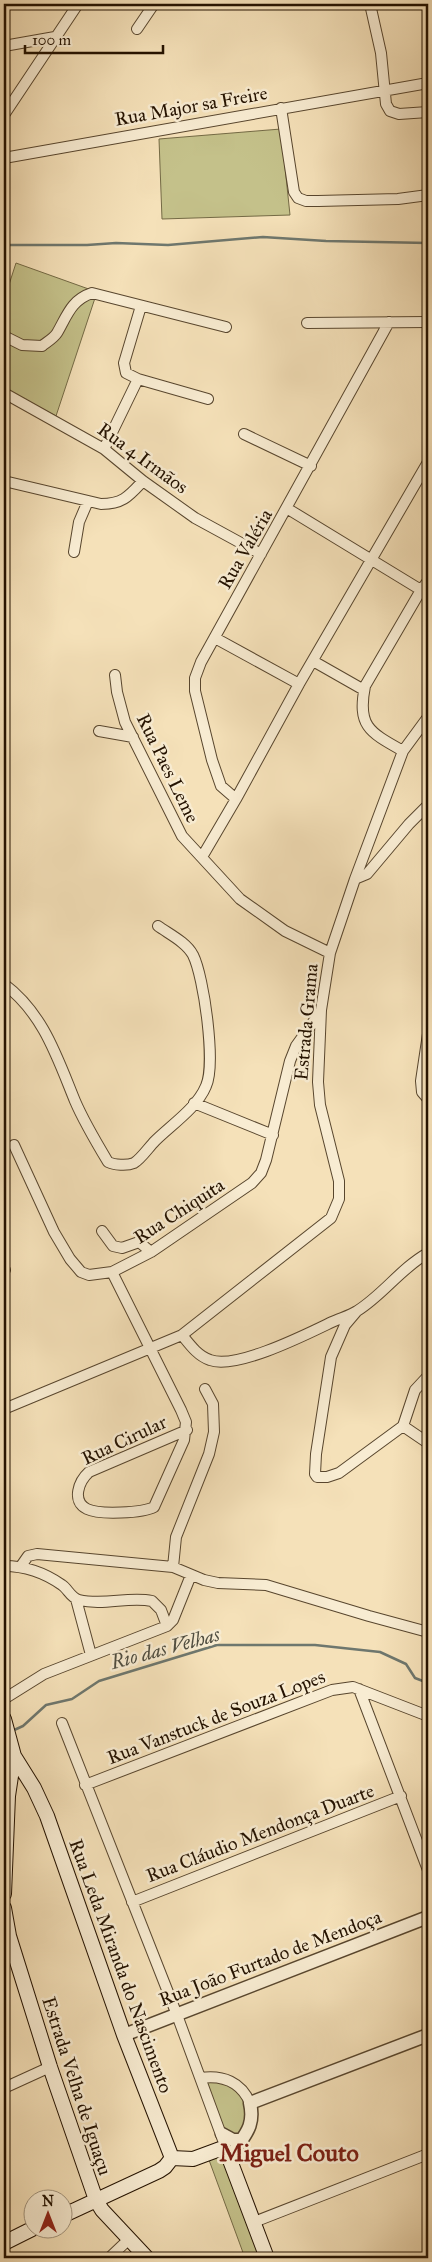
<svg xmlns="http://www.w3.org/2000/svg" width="432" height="2262" font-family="'IM FELL Great Primer',serif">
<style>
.green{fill:#c4c18a;stroke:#746a45}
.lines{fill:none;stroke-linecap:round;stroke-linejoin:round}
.stream{stroke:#6e776e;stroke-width:2.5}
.minor-casing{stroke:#58462e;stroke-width:12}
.tertiary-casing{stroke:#58462e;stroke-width:15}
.secondary-casing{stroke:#241200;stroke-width:16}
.minor{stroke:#f8ecd2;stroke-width:10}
.tertiary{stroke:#f8ecd2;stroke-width:12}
.secondary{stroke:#f8ecd2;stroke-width:14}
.labels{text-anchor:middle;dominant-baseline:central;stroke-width:5;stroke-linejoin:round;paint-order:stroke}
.street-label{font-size:19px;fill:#241200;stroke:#f8ecd2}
.water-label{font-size:20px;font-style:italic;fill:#4f4d40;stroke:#f8ecd2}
.district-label{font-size:24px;font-weight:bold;fill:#7a1f14;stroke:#f8ecd2}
</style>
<rect width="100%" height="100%" fill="#f5e1b9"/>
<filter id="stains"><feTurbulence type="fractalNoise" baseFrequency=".004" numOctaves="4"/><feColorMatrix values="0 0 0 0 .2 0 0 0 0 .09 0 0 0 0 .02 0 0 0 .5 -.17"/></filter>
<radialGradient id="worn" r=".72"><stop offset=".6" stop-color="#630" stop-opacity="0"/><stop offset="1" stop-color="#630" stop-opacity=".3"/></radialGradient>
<path class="green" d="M281,129l9,86 -128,4 -3,-80z
M16,263l81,29 -41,124 -52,-28v-88z
M206,2080c17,1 38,9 41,28 1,9 -4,20 -5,29l-18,-5z
M224,2155l39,103h-18l-36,-98z"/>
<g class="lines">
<path class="stream" d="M4,245h83l29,-2 52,2 95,-8 63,4 102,2
M12,1731l11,-5 23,-21 26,-6 27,-18 118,-36h98l65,7 26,12 9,14 13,5"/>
<defs>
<path id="minor" d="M370,4l11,49 5,51 4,7 9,3 29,-2
M137,29l17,-25
M4,46l51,-9
M281,108l13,84 4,6 8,3h12l80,-2 30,-4
M4,115l74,-111
M4,158l424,-75
M141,306l-17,57 2,10 12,6 70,20
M307,323l121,-1
M4,336l18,9 20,1c5,-4 12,-8 15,-13 10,-17 14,-33 35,-40l134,34
M4,393l100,56 39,32 52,37 66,36
M244,434l67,32
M104,449l34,-70
M4,481l97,23c22,0 28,-8 42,-23
M288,509l133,81
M74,552l5,-30 9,-21
M215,638l84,46
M313,661l51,29
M115,675l2,17 8,30 57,114 58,63 45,32 45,22
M99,731l34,6
M403,751c-34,-19 -46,-25 -38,-65l56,-96 7,-9
M236,799l-15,-13 -9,-26 -17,-69v-13l6,-16 188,-340
M202,857l34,-58 63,-115 129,-222
M355,879l12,-5 42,-50 19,-19
M4,984c39,29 53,73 71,117 9,21 21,41 33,61 6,3 19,4 26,1 7,-4 15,-16 21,-22 16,-16 42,-33 51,-55 10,-22 -2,-109 -13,-131 -7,-13 -24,-21 -35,-29
M428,1034l-7,47 1,11 6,7
M194,1103l79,32
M14,1145l40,87 16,27 11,13 8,3 23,-3 39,-20 101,-69 9,-10 5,-13 24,-99 6,-15 25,-35
M102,1231l11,15 9,2 17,-6 12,10
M4,1270h1
M112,1272l69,138 5,12 -2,18 -30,67c-11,6 -55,8 -67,2 -16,-8 -8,-28 2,-37l98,-42
M356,1312l-11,13 -14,32 -15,97 -1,20 2,3h10l12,-4 64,-47
M182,1335c8,10 16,21 28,25 26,10 97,-26 122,-38 8,-4 18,-6 25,-11 26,-16 44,-43 71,-58
M428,1376l-13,14 -12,36 25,17
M4,1409l178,-74 149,-117 8,-19v-18l-19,-76 -2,-23 3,-72 9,-57 25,-74 48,-128 25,-34
M4,1566c20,0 41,7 58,19 6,4 9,13 17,15 25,6 50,-4 73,1l9,9 6,16
M21,1566l7,-10 9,-2 136,13 31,13 14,3 48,2 103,31 59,16
M173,1567l3,-30 33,-83 5,-22 -1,-28 -8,-15
M76,1599l15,56
M359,1689l69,181
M4,1699l40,-25 123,-48 6,-6 18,-45
M62,1723l115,292 46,125
M85,1785l247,-95 21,-3 75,29
M132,1902l269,-106
M201,2078c22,-3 40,4 49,25
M4,2088l46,-21
M254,2222l174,-68
M109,2258l20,-19"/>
<path id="tertiary" d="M124,2035l304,-118
M222,2134l11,6h9
M230,2158c11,-21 26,-28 20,-55l178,-68"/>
<path id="secondary" d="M4,1719l10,37 20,32 13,28 77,219 48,123
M4,1894l4,-98 6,-40
M4,1908l5,28 41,131 46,133 6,10 45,48
M172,2158l21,1 27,-10 8,6 39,103
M62,2216l97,-45 6,-4 7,-9
M4,2243l28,-14"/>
</defs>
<use href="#minor" class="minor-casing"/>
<use href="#tertiary" class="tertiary-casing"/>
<use href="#secondary" class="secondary-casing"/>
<use href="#minor" class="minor"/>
<use href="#tertiary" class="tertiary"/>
<use href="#secondary" class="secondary"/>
</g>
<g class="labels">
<g class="street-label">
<text transform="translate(191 106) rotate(-10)">Rua Major sa Freire</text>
<text transform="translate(143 458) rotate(36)">Rua 4 Irmãos</text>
<text transform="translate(245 549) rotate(-60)">Rua Valéria</text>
<text transform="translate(168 768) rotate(64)">Rua Paes Leme</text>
<text transform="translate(306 1022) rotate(-85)">Estrada Grama</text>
<text transform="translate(179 1211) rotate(-33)">Rua Chiquita</text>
<text transform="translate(124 1440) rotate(-25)">Rua Cirular</text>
<text transform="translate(216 1717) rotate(-21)">Rua Vanstuck de Souza Lopes</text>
<text transform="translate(260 1833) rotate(-21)">Rua Cláudio Mendonça Duarte</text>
<text transform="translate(270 1958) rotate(-21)">Rua João Furtado de Mendoça</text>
<text transform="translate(121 1966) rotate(70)">Rua Leda Miranda do Nascimento</text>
<text transform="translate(77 2086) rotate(72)">Estrada Velha de Iguaçu</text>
</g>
<g class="water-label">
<text transform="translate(165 1648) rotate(-15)">Rio das Velhas</text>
</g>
<g class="district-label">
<text x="289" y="2153">Miguel Couto</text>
</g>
</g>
<rect width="432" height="2262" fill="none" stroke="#f5e1b9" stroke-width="20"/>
<rect x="5" y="5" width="422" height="2252" fill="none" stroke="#241200" stroke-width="2.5"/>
<rect x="10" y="10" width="412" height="2242" fill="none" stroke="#241200"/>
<g transform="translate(48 2214)"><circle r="24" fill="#f8ecd2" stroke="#a3957e"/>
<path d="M0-4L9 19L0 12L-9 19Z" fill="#8f2418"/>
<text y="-8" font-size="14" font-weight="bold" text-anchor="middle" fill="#241200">N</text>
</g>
<path d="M25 45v8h138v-8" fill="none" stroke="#241200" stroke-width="2.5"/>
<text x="32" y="45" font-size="15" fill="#241200" stroke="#f8ecd2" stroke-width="4" paint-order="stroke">100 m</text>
<rect width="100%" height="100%" filter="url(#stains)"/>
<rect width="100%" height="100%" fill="url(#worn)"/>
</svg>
